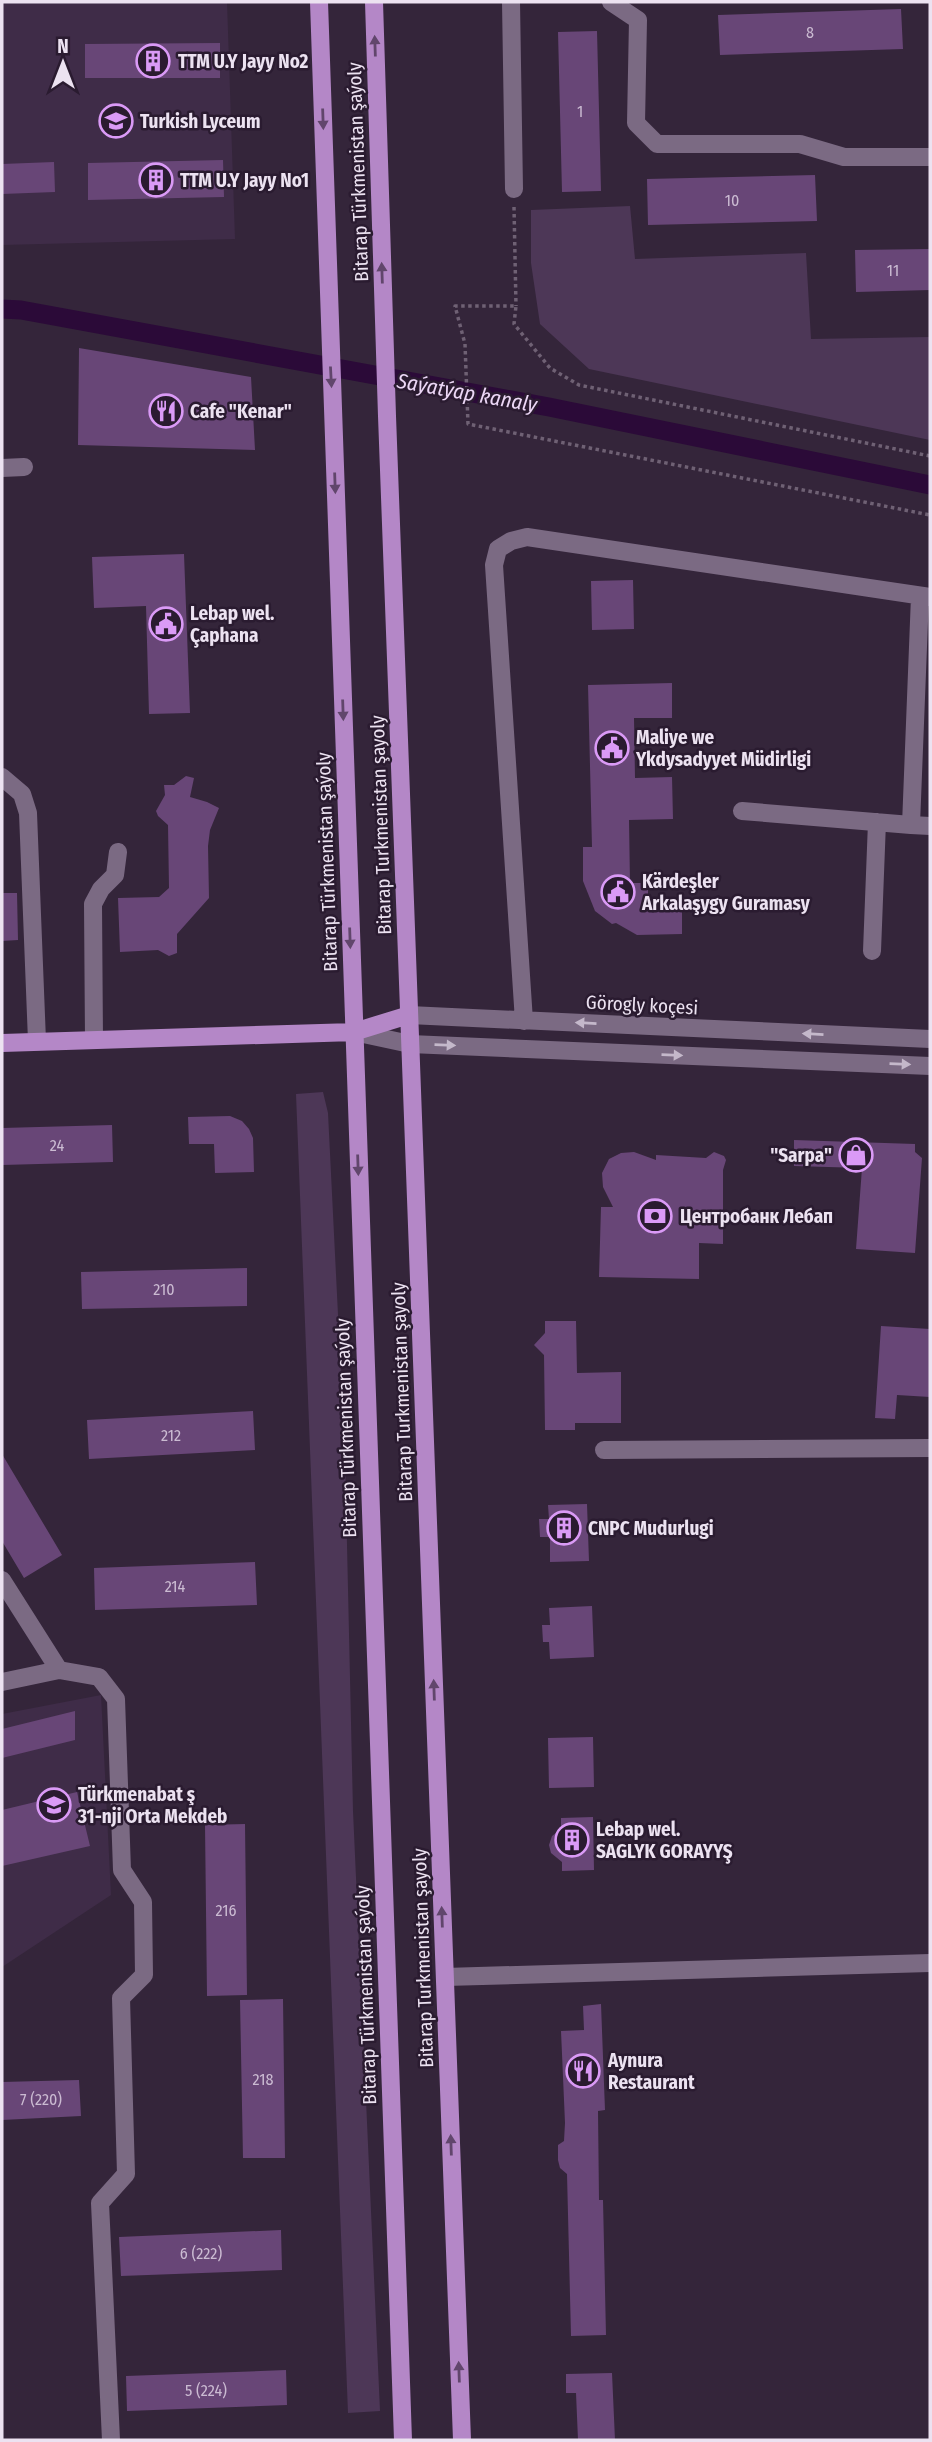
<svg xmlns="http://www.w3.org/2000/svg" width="932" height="2442" font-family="'Fira Sans Condensed',sans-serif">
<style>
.built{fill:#3f2c48}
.green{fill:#4d3757}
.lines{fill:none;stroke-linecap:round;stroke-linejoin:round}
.canal{stroke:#2b0a38;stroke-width:19}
.building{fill:#684677}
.path{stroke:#6f6174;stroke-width:3.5;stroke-dasharray:3.5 3.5;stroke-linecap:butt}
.minor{stroke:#7b6a83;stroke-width:18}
.major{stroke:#b487c7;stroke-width:18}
.oneway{fill:#61466c}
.oneway2{fill:#c4b8ca}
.labels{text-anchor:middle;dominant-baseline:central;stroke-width:5;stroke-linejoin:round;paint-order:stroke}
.number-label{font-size:16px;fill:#cbbbd2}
.poi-label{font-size:19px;font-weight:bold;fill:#ece2f1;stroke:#2a1b30;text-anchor:start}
.street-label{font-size:19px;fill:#ece2f1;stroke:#2a1b30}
.water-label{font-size:21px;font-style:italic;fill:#ecd7f6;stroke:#2a1b30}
</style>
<rect width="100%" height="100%" fill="#34253a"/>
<path class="built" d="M2,2h225l8,237 -233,6z
M101,1695l10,200 -109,72v-253z"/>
<path class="green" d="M630,206l5,53 171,-6 5,86 119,-2v103l-341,-71 -49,-45 -9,-61v-53z
M323,1092l5,21 17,343 8,355 27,600 -32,2 -52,-1319z"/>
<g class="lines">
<path class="canal" d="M2,309l19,1 528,97 381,78"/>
</g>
<path class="building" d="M901,9l2,40 -183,6 -2,-40z
M597,31l4,160 -39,1 -4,-160z
M220,43v35h-135v-34z
M223,160l1,37 -136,3v-37z
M54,162l1,30 -53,2v-30z
M815,175l2,46 -169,4 -1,-46z
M930,249v41l-74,2 -1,-42z
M79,348l172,29 4,73 -177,-5z
M184,554l6,159 -41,1 -3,-108 -52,2 -2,-51z
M633,580l1,49 -42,1 -1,-49z
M672,683v35h-38l1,60 37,-1 1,42 -44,1 1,63h18v17h34v34l-45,1 -21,-12 -4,1 -17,-13 -12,-30v-34h9l-4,-162z
M186,776l8,2 -4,19 17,5 12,6 -9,22 -2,16 1,52 -32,36v19l-8,3 -11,-6 -38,2 -2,-54 41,-1 10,-9 -1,-63 -10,-9 -2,-5 9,-16 -1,-10h10z
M2,893h15l1,47 -16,1z
M230,1116l12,5 7,8 4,9 1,34 -39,1 -1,-29h-25l-1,-27z
M112,1125l1,37 -111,3v-37z
M794,1140l121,4v8l7,6 -7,95 -59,-4 6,-81 -68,-2z
M634,1152l22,8v-5l50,3 8,-6 10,4 2,4 -3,10v74l-24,-1v36l-100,-2 2,-70h12l-10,-20 -1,-14 7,-14 12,-6z
M247,1268v38l-165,3 -1,-37z
M545,1321h31l1,52 44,-1v51h-46v7h-30l-1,-75 -10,-10 11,-12z
M881,1326l49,3v68l-33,-2 -2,24 -20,-1z
M253,1411l2,39 -166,9 -2,-39z
M2,1454l60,101 -38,23 -22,-37z
M587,1504l2,57 -39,1v-25h-10l-1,-18h10l-1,-14z
M255,1562l2,43 -162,5 -1,-42z
M592,1606l2,51 -44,2 -1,-17h-6l-1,-17h8l-1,-17z
M75,1711v29l-73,18v-29z
M593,1737l1,50 -45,1 -1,-50z
M77,1792l13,54 -88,20v-56z
M593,1817l1,53 -32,1v-9l-11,-9 -2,-8 3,-9 9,-7v-11z
M245,1824l2,171 -40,1 -2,-171z
M283,1999l2,159h-42l-3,-158z
M601,2004l4,106 -7,1 1,89h4l3,135 -35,1 -4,-162 -7,-6 -2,-8v-15l6,-4 1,-18 -4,-92 23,-1 -1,-24z
M79,2080l2,36 -79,4v-38z
M281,2230l1,40 -161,6 -2,-39z
M286,2370l1,35 -160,6 -1,-35z
M612,2373l3,67h-37l-2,-47h-10v-19z"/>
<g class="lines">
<path class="path" d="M514,207l2,99
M930,456l-351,-71 -29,-17 -36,-44 2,-18h-61l10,38 3,80 462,91"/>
<path class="minor" d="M511,2l3,187
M611,2l27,18 -2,103 21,21h143l44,13h86
M2,468l22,-1
M920,596l-9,229 19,1
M2,777l20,17 6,19 9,228
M742,811l169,14
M872,951l5,-129
M409,1015l521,24
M524,1021l-30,-456 4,-16 13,-8 16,-4 403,60
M354,1032l56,12 520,22
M94,1040l-1,-136 8,-15 14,-14 3,-23
M604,1450l326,-2
M2,1580l57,90 40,7 17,22 6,171 21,32 1,73 -23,23 5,176 -26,29 11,237
M2,1682l57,-12
M445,1977l485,-14"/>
<path class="major" d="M319,2l84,2438
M374,2l13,414 75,2024
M2,1043l352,-11 55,-17"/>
</g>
<defs><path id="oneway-solid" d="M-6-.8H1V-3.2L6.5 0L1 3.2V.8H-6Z" transform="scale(1.75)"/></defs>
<g class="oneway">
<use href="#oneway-solid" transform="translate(375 46) rotate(-92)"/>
<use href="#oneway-solid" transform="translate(323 119) rotate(88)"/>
<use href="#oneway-solid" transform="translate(382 273) rotate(-92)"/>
<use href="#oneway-solid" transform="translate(331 377) rotate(87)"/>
<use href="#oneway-solid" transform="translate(335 483) rotate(88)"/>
<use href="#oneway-solid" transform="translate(343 710) rotate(88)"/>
<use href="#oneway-solid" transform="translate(350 938) rotate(88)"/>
<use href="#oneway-solid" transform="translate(358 1165) rotate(88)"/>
<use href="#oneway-solid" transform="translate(434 1690) rotate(-92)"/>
<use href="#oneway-solid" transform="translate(442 1917) rotate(-92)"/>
<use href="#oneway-solid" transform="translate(451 2145) rotate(-92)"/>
<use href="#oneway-solid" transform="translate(459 2372) rotate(-92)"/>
</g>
<g class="oneway2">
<use href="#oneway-solid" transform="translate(586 1023) rotate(-177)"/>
<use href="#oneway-solid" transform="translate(813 1034) rotate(-177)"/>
<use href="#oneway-solid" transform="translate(445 1045) rotate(2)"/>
<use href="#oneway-solid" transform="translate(672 1055) rotate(2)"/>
<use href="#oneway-solid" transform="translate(900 1064) rotate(2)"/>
</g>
<defs>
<symbol id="building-ring" viewBox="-11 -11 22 22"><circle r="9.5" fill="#2a1b30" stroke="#da9af6" stroke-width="1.5"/><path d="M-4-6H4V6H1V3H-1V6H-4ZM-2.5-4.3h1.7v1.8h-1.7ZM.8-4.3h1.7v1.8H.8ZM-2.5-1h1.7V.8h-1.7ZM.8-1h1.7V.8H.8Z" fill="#da9af6"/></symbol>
<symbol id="school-ring" viewBox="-11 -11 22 22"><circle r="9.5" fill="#2a1b30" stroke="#da9af6" stroke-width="1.5"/><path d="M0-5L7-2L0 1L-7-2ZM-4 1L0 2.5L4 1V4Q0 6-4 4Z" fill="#da9af6"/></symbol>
<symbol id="restaurant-ring" viewBox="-11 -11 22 22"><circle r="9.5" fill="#2a1b30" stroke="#da9af6" stroke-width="1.5"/><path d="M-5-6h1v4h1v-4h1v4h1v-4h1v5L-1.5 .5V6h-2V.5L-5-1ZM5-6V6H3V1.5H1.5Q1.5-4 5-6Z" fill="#da9af6"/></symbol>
<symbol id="civic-ring" viewBox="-11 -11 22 22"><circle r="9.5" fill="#2a1b30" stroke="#da9af6" stroke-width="1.5"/><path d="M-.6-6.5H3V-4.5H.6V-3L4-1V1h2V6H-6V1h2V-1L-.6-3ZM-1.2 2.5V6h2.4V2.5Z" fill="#da9af6"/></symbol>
<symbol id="shop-ring" viewBox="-11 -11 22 22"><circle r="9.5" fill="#2a1b30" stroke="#da9af6" stroke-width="1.5"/><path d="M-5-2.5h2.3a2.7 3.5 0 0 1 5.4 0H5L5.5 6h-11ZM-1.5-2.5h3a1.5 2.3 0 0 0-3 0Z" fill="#da9af6"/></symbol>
<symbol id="bank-ring" viewBox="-11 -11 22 22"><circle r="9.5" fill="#2a1b30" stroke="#da9af6" stroke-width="1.5"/><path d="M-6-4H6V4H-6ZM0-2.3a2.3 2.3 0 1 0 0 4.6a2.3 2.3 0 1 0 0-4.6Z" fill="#da9af6"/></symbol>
</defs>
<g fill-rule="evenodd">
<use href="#building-ring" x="134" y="42" width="38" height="38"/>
<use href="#school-ring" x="97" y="102" width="38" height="38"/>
<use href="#building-ring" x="137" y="161" width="38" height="38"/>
<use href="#restaurant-ring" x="147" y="392" width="38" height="38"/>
<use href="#civic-ring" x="147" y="605" width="38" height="38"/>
<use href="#civic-ring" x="593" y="729" width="38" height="38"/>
<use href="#civic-ring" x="599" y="873" width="38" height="38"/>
<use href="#shop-ring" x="837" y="1136" width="38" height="38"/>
<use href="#bank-ring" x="636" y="1197" width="38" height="38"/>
<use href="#building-ring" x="545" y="1509" width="38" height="38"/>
<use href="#school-ring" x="35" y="1786" width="38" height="38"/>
<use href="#building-ring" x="553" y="1821" width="38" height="38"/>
<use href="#restaurant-ring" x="564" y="2052" width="38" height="38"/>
</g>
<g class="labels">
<g class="number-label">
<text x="810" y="32">8</text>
<text x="580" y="111">1</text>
<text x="732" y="200">10</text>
<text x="893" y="270">11</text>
<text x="57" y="1145">24</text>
<text x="164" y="1289">210</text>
<text x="171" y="1435">212</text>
<text x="175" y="1586">214</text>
<text x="226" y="1910">216</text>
<text x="263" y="2079">218</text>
<text x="41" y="2099">7 (220)</text>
<text x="201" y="2253">6 (222)</text>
<text x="206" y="2390">5 (224)</text>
</g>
<g class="poi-label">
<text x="178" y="61">TTM U.Y Jayy No2</text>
<text x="140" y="121">Turkish Lyceum</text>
<text x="180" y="180">TTM U.Y Jayy No1</text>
<text x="190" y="411">Cafe "Kenar"</text>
<text x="190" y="613">Lebap wel.<tspan x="190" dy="22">Çaphana</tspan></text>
<text x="636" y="737">Maliye we<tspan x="636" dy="22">Ykdysadyyet Müdirligi</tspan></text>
<text x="642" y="881">Kärdeşler<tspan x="642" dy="22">Arkalaşygy Guramasy</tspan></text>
<text x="832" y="1155" text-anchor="end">"Sarpa"</text>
<text x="680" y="1216">Центробанк Лебап</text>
<text x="588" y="1528">CNPC Mudurlugi</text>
<text x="78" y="1794">Türkmenabat ş<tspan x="78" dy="22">31-nji Orta Mekdeb</tspan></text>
<text x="596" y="1829">Lebap wel.<tspan x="596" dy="22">SAGLYK GORAYYŞ</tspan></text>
<text x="608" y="2060">Aynura<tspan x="608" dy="22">Restaurant</tspan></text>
</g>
<g class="street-label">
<text transform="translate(358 172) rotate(-92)">Bitarap Türkmenistan şaýoly</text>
<text transform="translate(381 825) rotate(-92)">Bitarap Turkmenistan şayoly</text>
<text transform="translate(327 862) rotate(-92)">Bitarap Türkmenistan şaýoly</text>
<text transform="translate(642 1005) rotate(3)">Görogly koçesi</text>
<text transform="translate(402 1392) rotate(-92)">Bitarap Turkmenistan şayoly</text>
<text transform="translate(346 1428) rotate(-92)">Bitarap Türkmenistan şaýoly</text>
<text transform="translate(423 1958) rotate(-92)">Bitarap Turkmenistan şayoly</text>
<text transform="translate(366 1995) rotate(-92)">Bitarap Türkmenistan şaýoly</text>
</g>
<g class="water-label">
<text transform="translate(467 393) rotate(10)">Saýatýap kanaly</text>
</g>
</g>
<rect width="932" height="2442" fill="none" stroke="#ece2f1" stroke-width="7"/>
<g transform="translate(63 63)" stroke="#2a1b30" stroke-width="5" paint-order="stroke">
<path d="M0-5L12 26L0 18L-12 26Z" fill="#ece2f1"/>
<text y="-10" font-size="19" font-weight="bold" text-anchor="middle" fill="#ece2f1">N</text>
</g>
</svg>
